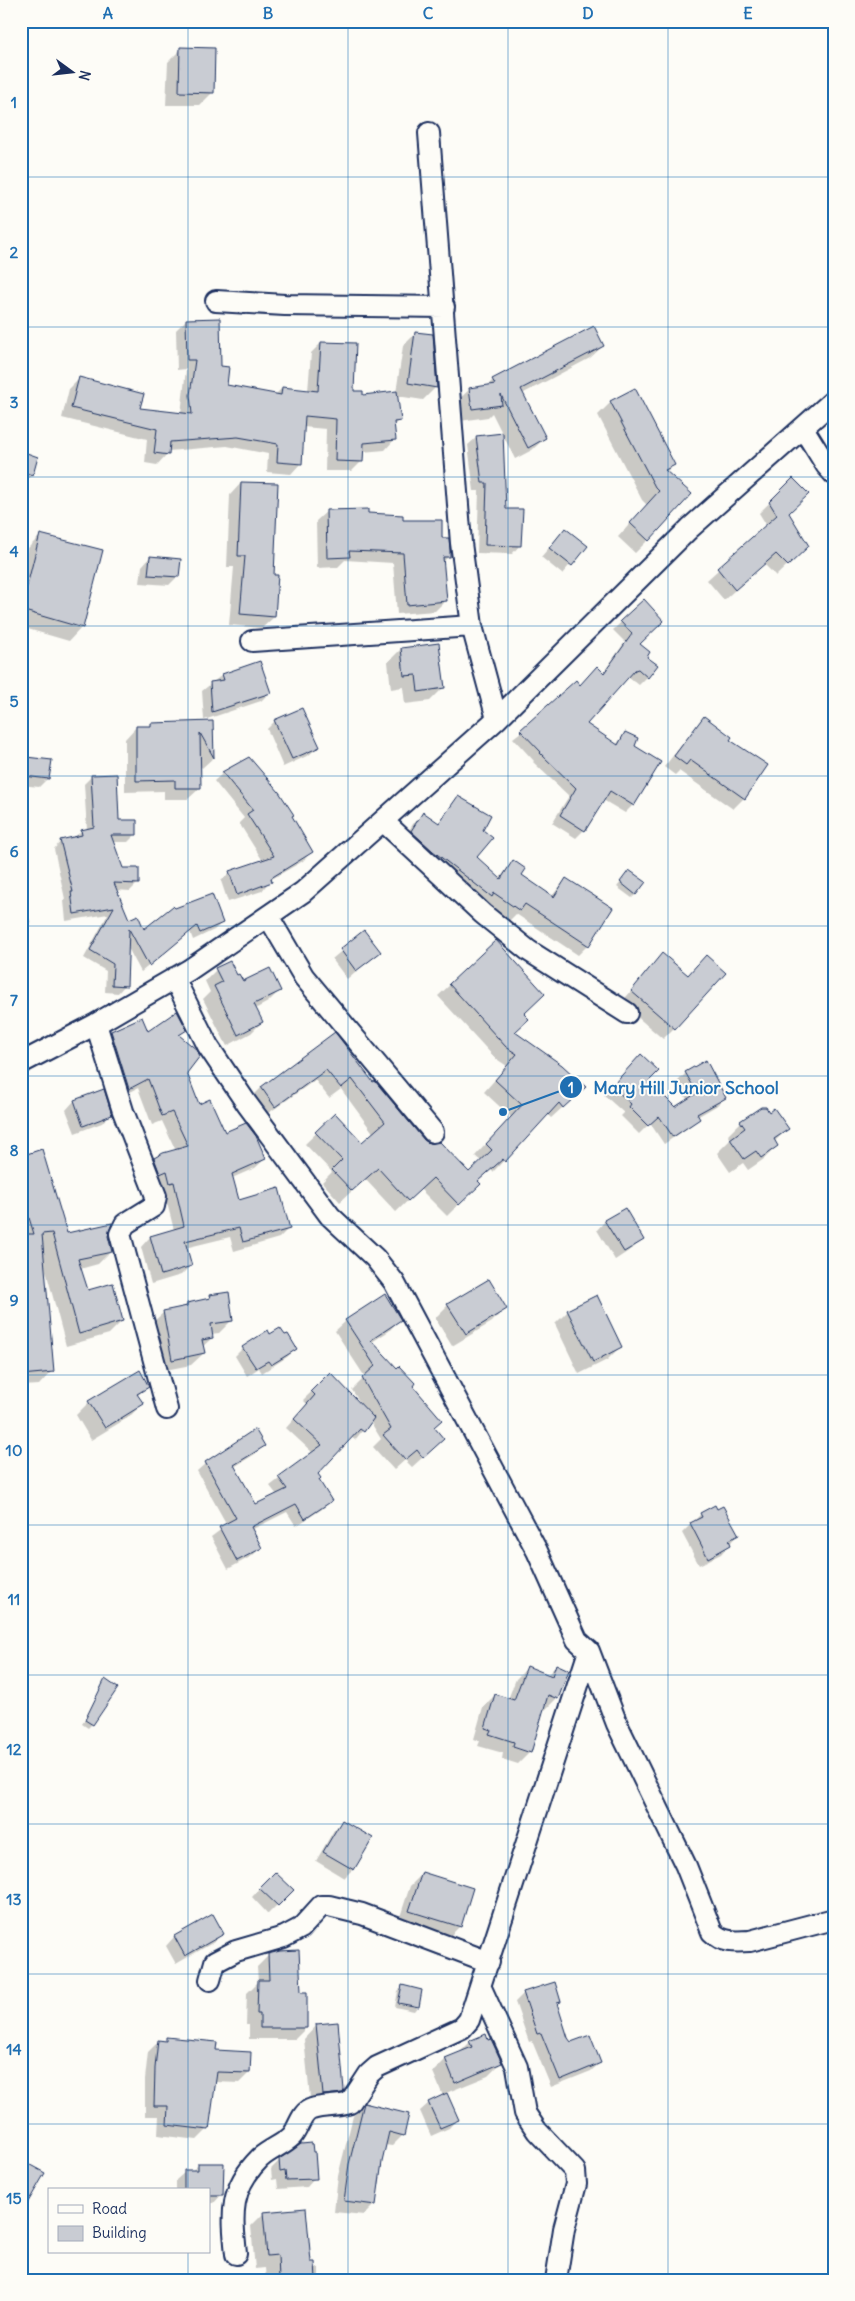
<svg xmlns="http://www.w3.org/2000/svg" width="855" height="2301" font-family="Delius,sans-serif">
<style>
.shadow{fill:#0003}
.building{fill:#c9ccd3;stroke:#1b2f5e}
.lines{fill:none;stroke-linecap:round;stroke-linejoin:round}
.minor-casing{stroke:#1b2f5e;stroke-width:24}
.minor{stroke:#fdfcf7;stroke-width:20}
.grid{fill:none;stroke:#1f6fb2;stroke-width:1;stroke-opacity:0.55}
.leader{fill:none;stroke:#1f6fb2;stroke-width:2}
.callout-dot{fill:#1f6fb2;stroke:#fdfcf7;stroke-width:2}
.mark-label{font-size:15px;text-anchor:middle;font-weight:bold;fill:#fff}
.callout-label{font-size:18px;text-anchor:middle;font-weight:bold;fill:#1f6fb2;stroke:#fdfcf7;stroke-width:4;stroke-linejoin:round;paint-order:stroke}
.neatline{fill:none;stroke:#1f6fb2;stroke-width:2}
.grid-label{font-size:16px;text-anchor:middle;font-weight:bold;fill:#1f6fb2}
</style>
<rect width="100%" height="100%" fill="#fdfcf7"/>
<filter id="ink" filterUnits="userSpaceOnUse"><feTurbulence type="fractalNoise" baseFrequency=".02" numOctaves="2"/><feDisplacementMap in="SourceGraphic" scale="10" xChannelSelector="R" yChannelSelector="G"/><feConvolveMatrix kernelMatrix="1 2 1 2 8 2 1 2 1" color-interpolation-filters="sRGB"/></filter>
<g filter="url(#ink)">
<path class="shadow" d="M124,21h24l-6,6z
M181,49l32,43 -13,13h-34l2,-43z
M186,320l34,47 5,19 50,9 7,-7 26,3 3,-38 10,-10 31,49 10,5 34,-4 7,-47 13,-13 20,54 -13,13 -26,-4 2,24 -6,6 2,13 -10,11 -23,2v9l-10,10h-27l1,-42 -23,-2 -2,36 -10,11 -24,-2 1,-18 -41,-8 -59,5 -1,3 -10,11 -12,-2 2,-24 -85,-21 7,-29 10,-10 60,30 42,5 5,-45 -9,1 -1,-40z
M603,346l-13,12 -68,36 23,44 -13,12 -17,9 -23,-46 -4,4 -28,4 -3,-20 13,-12 16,-2 7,-7z
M611,402l62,63 -7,7 -18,68 -13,13 -17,-16 29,-32 -5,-5 -44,-85z
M477,437l43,108 -8,9 -35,-1 2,-62h-5l-6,-46z
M25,454l12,4 -5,17 -11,10v-29z
M793,480l-6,33 20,33 -31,30 -12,-12 -40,36 -17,-20 60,-54 -8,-13z
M241,483l32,93 1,41 -12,11 -33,-3 5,-58h-7l3,-72z
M327,511l39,3 75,25 8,17 -7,7 3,38 -10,10 -38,3 -4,-51 -48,-3 -7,7 -21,1 -1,-47z
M565,529l21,17 -24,28 -21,-17z
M40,536l42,91 -13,14 -48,-14v-55l6,-23z
M150,557l28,19 -9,9 -29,-2 2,-17z
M644,600l-6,45 7,12 2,20 -8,8 -10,-8h-2l-41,48 30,20 9,-12 8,13v59l-8,8 -22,-13 -19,30 -8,8 -24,-15 17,-27 -36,-34 1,-1 -21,-23 67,-51 23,-14 22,-31 -12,-12z
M401,649l42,39 -13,13 -25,3 -2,-17 -12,2 -3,-27z
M222,675l47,18 -8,8 -57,19 -2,-29z
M704,717l40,81 -11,11 -54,-38 -4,4 -11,-8z
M275,721l43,26 -9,8 -26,12 -16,-38z
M212,723l1,35 -11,10 -3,-5 1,25 -12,11h-24v-8l-39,1v-53l11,-12h13l3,-3z
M27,758l21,20 -9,9 -18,-2v-22z
M223,773l68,44 20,35 -8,9 -33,19 -8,11 -34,11 -7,-21 9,-9 33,-11 -24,-38 5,-5 -30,-37z
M92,776l26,45 18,13 -8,8h-16l10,27 16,14 -8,8 -14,-1 13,30 15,11 78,-8 -8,7 -21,10 -3,-8 -49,40 -14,-26 -2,39 -7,8 -13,-1 1,-21 -22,-13 24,-44 -42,7 -2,-20 1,-2 -11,-50 7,-8 13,-3 7,-7 6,-1 -3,-46z
M459,798l23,32 -7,27 24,22 14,-17 8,13 31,21 14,-17 22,66 -10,10 -62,-41 -7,7 -107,-79 11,-18 10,-10 15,9z
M629,872l7,22 -4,4 -15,-11z
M23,901l8,22 -10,9v-30z
M364,932l15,19 -32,28 -15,-20z
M496,942l27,72 -10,18 60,66 -22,20 -4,-4 -54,58 -2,-2 -14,12 2,2 -32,32 -27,-27 -24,23 -31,-33 -25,23 -18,-20 10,-10 -27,-28 30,-29 27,29 12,-10 -33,-45 -12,9 -14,-18 -52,37 -13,-18 11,-11 73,-54 39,49 50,58 46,32 13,-11 -7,-6 36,-39 -27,-25 23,-26 -12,-8 -57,-62z
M662,955l25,21 -13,52 -11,11 -42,-36z
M216,970l20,6 6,7 37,8 -11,11 -13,7 7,13 -11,11 -24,13 -24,-47 7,-7 -5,-11z
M185,1030l-6,6 7,37 12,33 27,28 40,25 -10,9 -23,10 6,23 51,27 -10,10 -45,13 -4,-14 -45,11 6,17 -10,10 -30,9 -10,-37 9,-10 24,-7 -10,-39 -19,-22 10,-10 21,-8 -14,-30 -10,4 -14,-37 -19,10 -17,-56 9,-10z
M632,1065l43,44 13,-8 -11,-19 9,-9 39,25 -9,8 -19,11 1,2 -9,8 -25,17 -14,-21 -11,11 -18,-18 3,-3 -20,-18z
M103,1090l7,24 -8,9 -27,10 -9,-23 8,-9z
M769,1113l18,16 -13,13 3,4 -13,13 -16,11 -5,-7 -13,9 -13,-19 14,-14 -3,-4 13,-13z
M21,1157l45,78 41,1 4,15 -13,13 -18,5 7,23 35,29 -13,13 -43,12 -21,-79 7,104 -13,14 -18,1z
M605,1221l37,19 -9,8 -18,12 -18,-30z
M210,1296l21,25 -12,12 -8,1 1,4 -10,9 2,6 -13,12 -31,6 -9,-47 13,-12 19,-4 4,-4 19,-4z
M448,1305l57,3 -13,14 -40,24 -17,-28z
M568,1311l52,36 -13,13 -28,14 -24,-50z
M399,1320l-10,11 -17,11 39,44 22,41 -1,22 -20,18 -7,-7 -11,10 -21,-23 8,-8 -11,-18 -15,19 -4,-3 -34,37 1,7 13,20 -9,8 -26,17 -9,-14 -36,18 9,18 -8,8 -24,13 -17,-32 16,-12 -30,-54 9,-8 57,-17 -8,8 -21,13 21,39 22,-11 -7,-9 43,-33 -27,-25 21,-24 -4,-4 27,-26 30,29 -8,-13 13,-13 -30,-46 11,-10z
M270,1336l15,1 11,11 -9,9 -25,16 -3,-5 -12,8 -12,-20 8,-8z
M147,1387l-10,9 5,8 -13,13 -38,23 -15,-25 13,-13z
M701,1514l36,21 -16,19 -22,11 -17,-32z
M556,1666l1,32 -12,12 -2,-1 -13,43 -12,12 -16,-5 1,-6 -25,-7 2,-5 -6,-2 9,-32 12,-12 13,4 8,-20 11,-11 20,7z
M106,1681l-14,43 -4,4 -6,-4z
M342,1822l11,47 -9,9 -28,-17 18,-31z
M275,1873l17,17 -24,24 -16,-17z
M422,1874l38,52 -12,12 -50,-15 12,-37z
M213,1915l10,18 -9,9 -38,22 -10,-18 8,-9z
M269,1955l31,39 6,34 -11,11h-46v-14h-3l1,-32 11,-11 -1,-15z
M402,1987l16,19 -4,5 -19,-4 3,-16z
M524,1993l36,9 -3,3 14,39 29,19 -9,8 -40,16 -19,-46 -3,1 -14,-40z
M317,2025l25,67 -14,13 -17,2 -7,-68z
M167,2039l48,13 34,21 -10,10 -24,-1 -8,48 -10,10 -39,-5 1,-19h-14v-37l3,-27 11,-11 5,1z
M470,2042l31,21 -13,13 -42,17 11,26 -8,9 -18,8 -11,-25 9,-8 14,-7 -10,-24 13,-13 12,-5z
M364,2105l39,30 -11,11 -7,-1 -10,59 -11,11 -30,-3 4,-36 15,-60z
M280,2160l35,18 -8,9 -29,2 -1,-10 -5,1 -1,-11z
M199,2164l23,30 -8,9h-5v-13h-33v-10l9,-8h6z
M264,2213l50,55h5v12h-53l-1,-12 -10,1 -4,-43z"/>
<path class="building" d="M180,47l35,1 -1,45 -35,-1z
M220,318l1,48 8,1 -2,18 54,10 1,-8 36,4 3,-49 35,1 -2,48h9v4l34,-4 4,30 -7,1 2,18 -32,3 -1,19 -28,-1 1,-42 -31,-3 -3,48 -25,-2 1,-18 -40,-7 -68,5 -1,13 -15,-2 3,-24 -86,-21 8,-31 65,17 -4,14 52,6 -2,-19 5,-35h-8l-1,-41z
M594,326l10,20 -83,43 25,49 -18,10 -27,-53 1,10 -30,4 -3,-21 26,-4 -3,-5z
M415,332l18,2 4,54 -29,-5z
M635,388l40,77 -10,5 27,24 -43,47 -19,-18 29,-32 -4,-4 -45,-86z
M503,433l3,76h17l-2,37 -36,-1 2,-62h-5l-6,-47z
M24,452l14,5 -5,18 -12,-3z
M793,478l16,16 -20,19 20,33 -21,20 -12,-12 -41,36 -18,-22 60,-53 -8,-13z
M241,482l37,1 -4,92h4l-3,42 -35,-3 5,-58h-7z
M368,509v4l35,2v5h39v18h7l1,12v7h-7l4,44 -40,4 -4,-52 -54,-2 1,6 -23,1 -1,-48z
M565,528l23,18 -16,20 -23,-18z
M40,534l63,16 -20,78 -62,-18z
M150,556l31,3 -2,18 -31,-2z
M644,599l20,22 -24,23 10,8 -3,5 11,8 -10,13 -10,-9 -3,1 -48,54 31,21 7,-13 13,6 -3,8 26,16 -27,44 -24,-15 -25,40 -25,-16 16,-27 -36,-35 1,-1 -21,-22 56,-50 4,5 17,-19 7,7 28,-39 -12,-13z
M439,643l6,45 -27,4 -2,-17 -12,1 -3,-28z
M260,661l11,32 -59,19 -2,-30 14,-2 -2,-6z
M302,708l18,39 -28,12 -18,-39z
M704,716l28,21 -2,3 38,25 -23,34 -55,-39 -4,5 -12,-9z
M213,721l1,37 -14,-25 1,55h-26v-8l-39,1v-55h15v-3z
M26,757l26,3 -3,19 -25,-3z
M249,757l30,35 15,23 -2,1 21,36 -42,26 1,4 -35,13 -8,-24 45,-15 -27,-42 6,-4 -31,-38z
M117,774l2,46h18v15h-26l12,33h16v16l-25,-1 15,36 9,-4 6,14 29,-23 2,2 37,-14 11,29 -23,10 -3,-7 -48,40 -20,-37 -2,57 -15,-1 1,-21 -23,-14 24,-43 -40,7 -3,-22h2l-13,-52 22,-5 -1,-5 13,-3 -3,-52z
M458,796l33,19 -8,15 10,8 -16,19 24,22 12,-19 13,9 -4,6 32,22 12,-19 47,30 -24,38 -64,-42 -5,7 -26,-18 -2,4 -59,-46 -22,-20 12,-19 16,11z
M629,870l17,12 -10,13 -16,-13z
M364,930l17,22 -25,19 -16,-22z
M496,940l49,54 -21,20 5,5 -14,13 47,33 24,22 -23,21 -4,-5 -54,59 -2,-3 -25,22 3,3 -22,21 -26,-27 -25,23 -30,-33 -26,23 -20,-21 10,-10 -27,-28 20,-19 27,29 23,-20 -33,-43 -11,9 -15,-18 -51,37 -14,-20 74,-55 38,50 2,-1 49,59 5,3 11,-1 29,30 23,-22 -6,-6 36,-39 -27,-25 22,-26 -11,-7 -57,-63z
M662,953l26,22 18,-20 20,18 -51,56 -44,-38z
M230,961l7,14 2,-1 4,7 27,-13 11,23 -27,13 9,18 -25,13 -24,-49 8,-4 -7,-14z
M177,1011l10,19 -8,5 18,15 3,6 -13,17 12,31 11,-5 15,33 21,-9 10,13 10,23 -34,15 7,26 40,-12 11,41 -47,13 -4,-14 -54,13 7,25 -31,9 -11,-39 34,-10 -10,-44 -4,1 -3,-12 -7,3 -6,-16 9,-5 25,-7 -16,-34 -10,4 -14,-37 -19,10 -18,-58 31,-14 6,14z
M641,1054l18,17 -10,10 26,26 22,-14 -12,-21 21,-12 20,38 -29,16 3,5 -27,18 -14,-21 -11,10 -19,-19 2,-3 -19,-18z
M104,1089l8,26 -29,11 -9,-26z
M761,1107h5l3,5 5,-4 15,21 -15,10 4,7 -17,12 -5,-7 -12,8 -14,-20 15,-11 -5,-7z
M42,1149l25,84 45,-10 -4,13 4,16 -34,7 10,31 25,-7 10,38 -44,13 -27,-101 -10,1 12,138 -33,3v-141h13l-13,-42v-36z
M625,1208l19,32 -20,12 -20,-32z
M489,1279l18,30 -41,25 -19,-30z
M229,1292l4,29 -22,3 2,14 -11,2 3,13 -33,7 -9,-49 24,-5v-3l23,-5 -1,-3z
M385,1294l16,26 -30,20 26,28 2,-2 16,17 -2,3 29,34 -8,7 10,12 -21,19 -6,-8 -12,10 -22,-25 8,-6 -29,-51 13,-12 -30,-46z
M597,1295l25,52 -29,15 -26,-52z
M280,1328l5,7 3,-1 9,15 -26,16 -3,-4 -12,7 -14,-21 26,-17 2,4z
M140,1370l9,17 -12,7 7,10 -39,24 -17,-27z
M330,1372l44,46 -10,14 -4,-3 -42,45 3,4 -2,2 13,21 -27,18 -9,-15 -45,23 11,21 -25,13 -18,-34 17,-9 -31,-56 50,-33 10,17 -31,19 22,39 31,-15 -9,-12 44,-32 -28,-26 21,-24 -4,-4z
M715,1505l2,4 6,-3 16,29 -10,5 2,5 -23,13 -18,-35 12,-6 -2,-4z
M556,1664l13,6 -11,29 -10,-4 -17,58 -18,-6 1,-5 -25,-8 2,-4 -6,-2 10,-34 19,6 13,-34 25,10z
M105,1679l13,9 -25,37 -8,-5z
M342,1820l31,18 -19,32 -31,-18z
M275,1872l19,18 -16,16 -19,-18z
M422,1872l51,16 -12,39 -52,-16z
M213,1914l11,20 -39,22 -11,-20z
M299,1950l2,42h6v36h-47v-14h-3l1,-34h11l-1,-26 12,-3z
M555,1982l6,20 -4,1 11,35 3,4 19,-7 11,28 -41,17 -19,-47 -4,1 -14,-42z
M402,1985l20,5 -3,17 -21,-4z
M338,2022l6,68 -1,3 -20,2 -7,-71z
M486,2034l2,6 3,-1 11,24 -47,20 -10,-25 27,-11 -3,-6z
M166,2037l51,5 -1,8 35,2 -1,21 -33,-1 -8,58 -42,-5 1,-19h-14l1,-38 3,-28 8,1z
M447,2093l12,27 -19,8 -12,-26z
M364,2103l45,11 -5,22 -15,-4 -7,30 -6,43 -32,-4 5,-37z
M312,2143l1,9h2l2,27 -31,1 -1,-9 -5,1 -1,-13 22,-15z
M21,2160l24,13 -24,41z
M198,2163h26l-1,32h-14v-5h-25v-20h14z
M306,2208l5,54h4l1,18h-37l-1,-25 -11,1 -4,-44z"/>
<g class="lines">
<defs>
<path id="minor" d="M429,133l32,410 11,83 25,93
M216,301l69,4 159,2
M803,428l23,37 8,9
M252,641l220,-15
M384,822l99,92 46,37 98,62
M268,916l36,61 129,155
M174,978l34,68 39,58 83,112 45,42 19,24 143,269 40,89 12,11 28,73 69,142 26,66c11,11 23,10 38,9l84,-22
M96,1024l27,87 33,85 -2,10 -29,18 -5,10 47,175
M21,1063l75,-39 93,-54 114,-78 194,-173 193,-191 144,-128
M210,1980l5,-18 21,-11 48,-14 17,-9 20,-22h8l33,8 127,48
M481,1988l36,79 8,46 12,18 38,40 1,13 -12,45 -8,51
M236,2254c-4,-40 -7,-65 24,-96 10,-9 23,-13 32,-22 7,-8 9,-24 20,-27 12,-4 26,-2 38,-6l19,-29 8,-7 85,-39 7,-8 120,-369"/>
</defs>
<use href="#minor" class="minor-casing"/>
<use href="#minor" class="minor"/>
</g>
</g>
<path class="grid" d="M188,21v2169M348,21v2259M508,21v2259M668,21v2259M21,177h813M21,327h813M21,477h813M21,626h813M21,776h813M21,926h813M21,1076h813M21,1225h813M21,1375h813M21,1525h813M21,1675h813M21,1824h813M21,1974h813M21,2124h813M188,2252v28"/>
<path class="leader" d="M503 1112L571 1087"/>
<g class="callout-dot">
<circle cx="503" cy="1112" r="5"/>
<circle cx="571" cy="1087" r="12"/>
</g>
<g class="mark-label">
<text x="571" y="1093">1</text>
</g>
<g class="callout-label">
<text x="686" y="1094">Mary Hill Junior School</text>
</g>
<rect width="855" height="2301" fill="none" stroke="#fdfcf7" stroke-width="55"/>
<rect x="48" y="2188" width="162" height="65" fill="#fdfcf7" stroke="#a3aaba"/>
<rect x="58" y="2205" width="25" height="8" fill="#fdfcf7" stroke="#a3aaba"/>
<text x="92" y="2214" font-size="15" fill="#1b2f5e">Road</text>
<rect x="58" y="2226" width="25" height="15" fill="#c9ccd3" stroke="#a3aaba"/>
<text x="92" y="2238" font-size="15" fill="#1b2f5e">Building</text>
<g transform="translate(72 72) rotate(105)" stroke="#fdfcf7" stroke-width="4" paint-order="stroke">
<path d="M0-4L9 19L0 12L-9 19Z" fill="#1b2f5e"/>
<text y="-8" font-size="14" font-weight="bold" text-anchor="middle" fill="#1b2f5e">N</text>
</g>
<rect x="28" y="28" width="800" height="2246" class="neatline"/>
<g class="grid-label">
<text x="108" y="19">A</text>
<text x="268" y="19">B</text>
<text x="428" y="19">C</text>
<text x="588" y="19">D</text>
<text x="748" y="19">E</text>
<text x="14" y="108">1</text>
<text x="14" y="258">2</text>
<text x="14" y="408">3</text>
<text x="14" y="557">4</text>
<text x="14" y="707">5</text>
<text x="14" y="857">6</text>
<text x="14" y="1006">7</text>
<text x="14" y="1156">8</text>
<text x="14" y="1306">9</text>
<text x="14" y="1456">10</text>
<text x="14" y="1605">11</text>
<text x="14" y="1755">12</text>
<text x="14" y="1905">13</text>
<text x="14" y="2055">14</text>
<text x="14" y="2204">15</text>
</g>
</svg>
